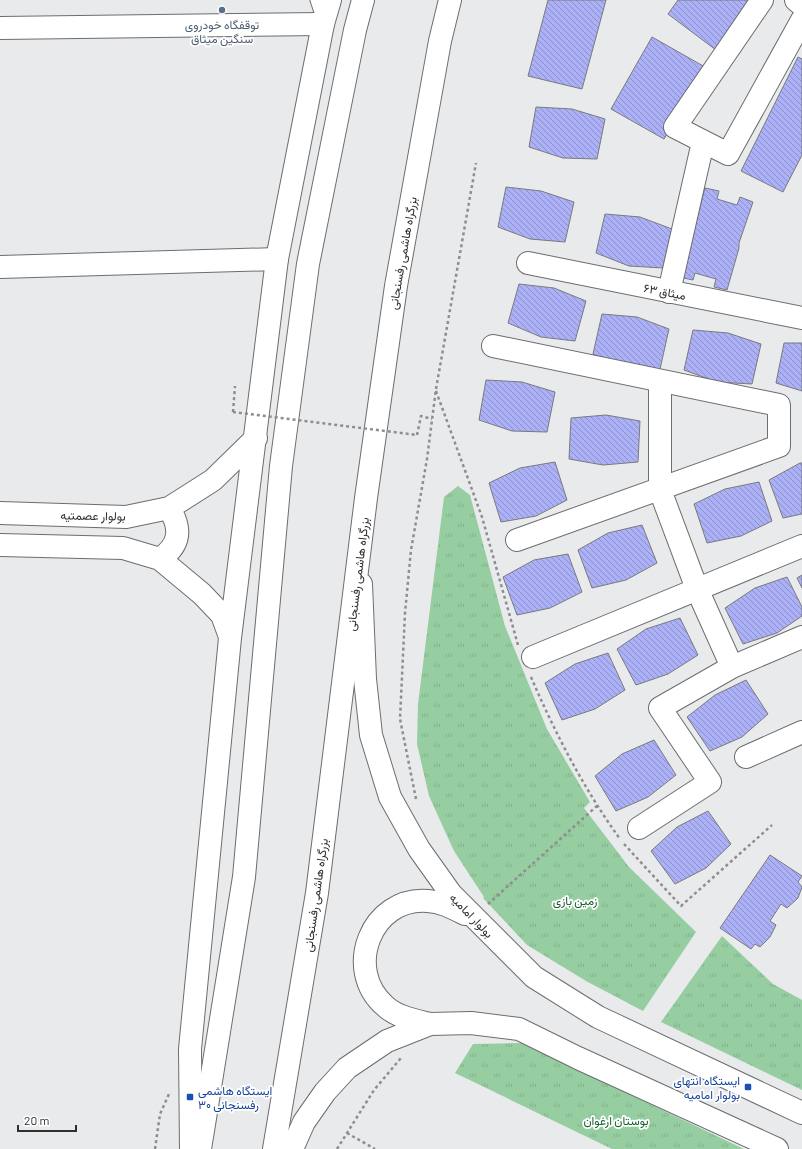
<svg xmlns="http://www.w3.org/2000/svg" width="802" height="1149" font-family="Barlow,Vazirmatn,sans-serif">
<style>
.park{fill:url(#park-tufts)}
.building{fill:url(#building-back-hatch);stroke:#797a7b}
.lines{fill:none;stroke-linecap:round;stroke-linejoin:round}
.lane-casing{stroke:#6c6d6f;stroke-width:13}
.street-casing{stroke:#6c6d6f;stroke-width:24}
.secondary-casing{stroke:#6c6d6f;stroke-width:24}
.primary-casing{stroke:#6c6d6f;stroke-width:24}
.highway-casing{stroke:#6c6d6f;stroke-width:24}
.path{stroke:#8e8e90;stroke-width:2.5;stroke-dasharray:3 3;stroke-linecap:butt}
.lane{stroke:#fff;stroke-width:11}
.street{stroke:#fff;stroke-width:22}
.secondary{stroke:#fff;stroke-width:22}
.primary{stroke:#fff;stroke-width:22}
.highway{stroke:#fff;stroke-width:22}
.path-bridge{stroke:#8e8e90;stroke-width:2.5;stroke-dasharray:3 3;stroke-linecap:butt}
.service-dot{fill:#5c6f8a;stroke:#fff;stroke-width:1.5}
.transit-dot{fill:#1a4fb4;stroke:#fff;stroke-width:1.5}
.labels{text-anchor:middle;dominant-baseline:central;stroke-width:3.5;stroke-linejoin:round;paint-order:stroke}
.service-label{font-size:12px;fill:#4e5e75;stroke:#fff}
.street-label{font-size:12px;fill:#2f2f30;stroke:#fff}
.park-label{font-size:12px;fill:#175e2e;stroke:#fff}
.transit-label{font-size:12px;fill:#164399;stroke:#fff;text-anchor:end}
</style>
<defs>
<pattern id="park-tufts" width="24" height="20" patternUnits="userSpaceOnUse"><rect width="24" height="20" fill="#97cea1"/><path d="M3 7l-1-3M5 7V3M7 7l1-3M15 17l-1-3M17 17v-4M19 17l1-3" fill="none" stroke="#82b18b"/></pattern>
<pattern id="building-back-hatch" width="6" height="6" patternUnits="userSpaceOnUse"><rect width="6" height="6" fill="#acb1f7"/><path d="M-1 5l2 2M0 0l6 6M5-1l2 2" fill="none" stroke="#8c90c8"/></pattern>
</defs>
<rect width="100%" height="100%" fill="#e9eaec"/>
<path class="park" d="M458,486l12,9 35,131 42,103 43,73 -6,6 45,59 67,65 -53,79 -57,-30 -59,-36 -44,-47 1,-1 -30,-46 -25,-55 -12,-52 1,-40 26,-207z
M722,936l51,48 29,16v90l-141,-68z
M522,1043l222,106h-132l-157,-76 18,-29z"/>
<path class="building" d="M548,0h58l-24,89 -54,-13z
M678,0h77l-39,50 -48,-36z
M652,37l53,30 -41,72 -53,-30z
M798,57l4,2v96l-19,37 -42,-21z
M536,107l36,2 33,10 -8,40 -34,-1 -34,-11z
M506,187l35,4 33,11 -9,40 -35,-3 -32,-12z
M705,188l14,3 -2,8 20,6 3,-8 13,5 -14,41v5l-12,42 -13,-3 2,-8 -21,-6 -2,7 -14,-3 15,-47z
M605,214l35,3 32,12 -9,39 -34,-2 -33,-13z
M519,284l35,4 32,13 -11,40 -34,-4 -33,-14z
M602,314l35,3 32,12 -9,40 -35,-3 -32,-12z
M693,330l35,3 33,11 -9,40 -35,-2 -33,-12z
M784,343h18v48l-26,-8z
M486,380l36,2 33,10 -8,40 -35,-1 -33,-11z
M606,415l34,6 -2,41 -35,3 -34,-6 2,-41z
M555,462l12,38 -31,16 -35,6 -12,-39 31,-15z
M800,463h2v51l-19,4 -14,-38z
M759,482l13,39 -31,15 -34,7 -13,-39 31,-15z
M642,525l15,38 -31,17 -34,8 -14,-38 30,-17z
M568,554l14,38 -32,16 -33,7 -14,-38 31,-17z
M802,575v13l-5,-10z
M787,577l15,30v9l-25,17 -34,11 -18,-36 30,-20z
M680,618l18,37 -30,19 -32,11 -19,-36 29,-20z
M608,653l17,37 -30,19 -33,11 -17,-37 30,-19z
M746,680l22,34 -26,23 -32,14 -23,-34 28,-22z
M654,740l22,35 -28,22 -32,14 -21,-35 27,-22z
M708,811l23,33 -25,24 -31,16 -24,-33 26,-24z
M770,855l32,21 -4,6 4,5 -4,11 -11,10 -6,-4 -11,17 6,4 -6,12 -10,10 -5,-3 -4,5 -31,-21z"/>
<g class="lines">
<defs>
<path id="lane" d="M316,0l6,18"/>
<path id="street" d="M762,0l-87,127 53,27 74,-134
M796,0l6,5
M0,28l323,-4
M528,263l274,55
M0,267l277,-8
M669,292l34,-150
M493,346l286,59v41l-262,94
M660,382v108l37,99 35,78
M533,657l269,-111
M746,757l56,-25
M639,828l71,-46 -50,-74 72,-41 70,-30"/>
<path id="secondary" d="M0,513l126,4 43,-9 44,-28 43,-42
M0,545l123,3 37,11 42,35 20,21 8,22
M160,559c20,-14 22,-30 9,-51
M191,1149l-1,-100 40,-411 47,-379 46,-235 7,-24"/>
<path id="primary" d="M361,584l4,95 6,56 19,62 29,52 32,45 83,83 64,40 204,96
M430,1024c-16,-4 -33,-7 -45,-18 -42,-36 -14,-110 43,-105 14,1 25,7 37,13
M292,1149l12,-27 21,-30 22,-24 40,-27 43,-17 41,-1 48,6 59,29 199,91"/>
<path id="highway" d="M200,1149l44,-272 37,-411 27,-202 47,-234 8,-30
M274,1149l43,-256 49,-395 30,-212 44,-245 10,-41"/>
</defs>
<use href="#lane" class="lane-casing"/>
<use href="#street" class="street-casing"/>
<use href="#secondary" class="secondary-casing"/>
<use href="#primary" class="primary-casing"/>
<use href="#highway" class="highway-casing"/>
<path class="path" d="M436,391l46,126 36,128
M233,412l2,-26
M417,435l4,-19 11,3
M531,677c24,56 53,112 89,162
M416,799l-16,-80 5,-106 6,-63 16,-91 9,-70 40,-226
M624,844l57,62 91,-81
M488,904l110,-99
M347,1133l28,16
M155,1149l5,-35 9,-20
M337,1149l37,-59 27,-32"/>
<use href="#lane" class="lane"/>
<use href="#street" class="street"/>
<use href="#secondary" class="secondary"/>
<use href="#primary" class="primary"/>
<use href="#highway" class="highway"/>
<path class="path-bridge" d="M233,412l184,23"/>
</g>
<circle class="service-dot" cx="222" cy="10" r="4"/>
<g class="transit-dot">
<rect x="744" y="1083" width="8" height="8" rx="2"/>
<rect x="186" y="1093" width="8" height="8" rx="2"/>
</g>
<g class="labels">
<g class="service-label">
<text x="222" y="24">توقفگاه خودروی<tspan x="222" dy="14">سنگین میثاق</tspan></text>
</g>
<g class="street-label">
<text transform="translate(402 253) rotate(-80)">بزرگراه هاشمی رفسنجانی</text>
<text transform="translate(665 291) rotate(11)">میثاق ۶۳</text>
<text transform="translate(93 515) rotate(1)">بولوار عصمتیه</text>
<text transform="translate(357 574) rotate(-83)">بزرگراه هاشمی رفسنجانی</text>
<text transform="translate(315 895) rotate(-82)">بزرگراه هاشمی رفسنجانی</text>
<text transform="translate(472 915) rotate(46)">بولوار امامیه</text>
</g>
<g class="park-label">
<text x="575" y="900">زمین بازی</text>
<text x="616" y="1120">بوستان ارغوان</text>
</g>
<g class="transit-label">
<text x="740" y="1080">ایستگاه انتهای<tspan x="740" dy="14">بولوار امامیه</tspan></text>
<text x="198" y="1090" text-anchor="start">ایستگاه هاشمی<tspan x="198" dy="14">رفسنجانی ۳۰</tspan></text>
</g>
</g>
<path d="M18 1125v6h58v-6" fill="none" stroke="#2f2f30" stroke-width="2"/>
<text x="24" y="1125" font-size="12" fill="#2f2f30" stroke="#ffffff" stroke-width="3" paint-order="stroke">20 m</text>
</svg>
